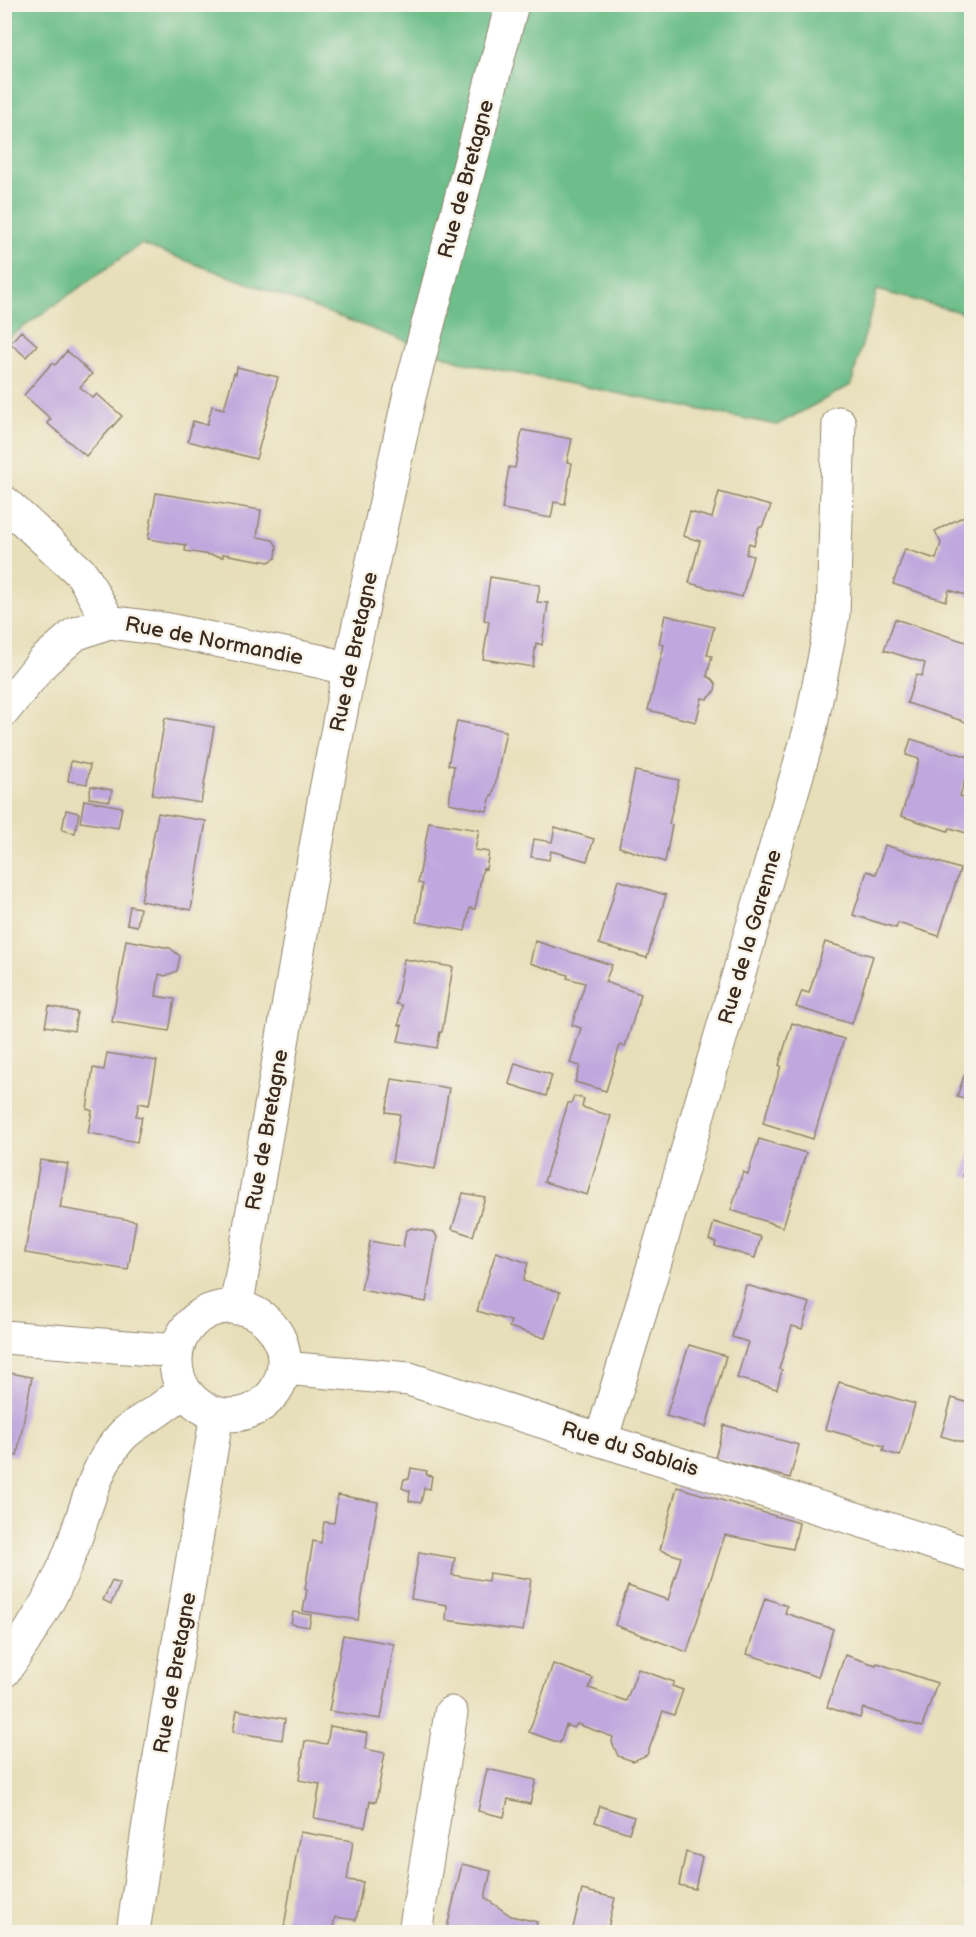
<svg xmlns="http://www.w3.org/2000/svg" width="976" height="1937" font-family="'Balsamiq Sans',sans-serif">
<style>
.forest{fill:#6dbe8a;stroke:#547454;stroke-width:1.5}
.building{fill:#c0a8de}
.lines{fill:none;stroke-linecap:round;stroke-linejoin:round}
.street-casing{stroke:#91846c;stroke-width:35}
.street{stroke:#fff;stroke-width:33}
.labels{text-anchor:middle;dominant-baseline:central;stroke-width:5;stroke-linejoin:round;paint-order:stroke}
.street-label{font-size:21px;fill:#3b2a1e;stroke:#f7f3e8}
</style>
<rect width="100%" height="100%" fill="#f7f3e8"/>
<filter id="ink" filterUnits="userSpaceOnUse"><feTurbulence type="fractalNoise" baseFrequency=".0167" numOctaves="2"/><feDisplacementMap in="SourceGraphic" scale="12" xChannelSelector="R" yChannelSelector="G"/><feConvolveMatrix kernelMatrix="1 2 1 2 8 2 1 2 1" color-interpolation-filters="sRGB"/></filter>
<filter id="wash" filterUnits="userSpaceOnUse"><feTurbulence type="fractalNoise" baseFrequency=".008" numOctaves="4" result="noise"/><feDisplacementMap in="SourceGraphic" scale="24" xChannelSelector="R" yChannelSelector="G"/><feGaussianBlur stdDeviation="1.35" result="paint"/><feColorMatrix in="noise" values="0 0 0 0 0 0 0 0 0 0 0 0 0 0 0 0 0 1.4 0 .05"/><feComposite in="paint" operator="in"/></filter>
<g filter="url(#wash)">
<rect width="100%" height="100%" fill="#e7dfb9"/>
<path class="forest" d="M5,5h966v310l-94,-25 -26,95 -74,40 -312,-62 -324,-119 -136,96z"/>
<g id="blocks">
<path class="building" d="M21,331l16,14 -11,12 -16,-14z
M67,351l25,23 -12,13 13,11 4,-4 25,22 -36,40 -39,-33 4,-4 -27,-24 28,-32 3,2z
M237,367l41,10 -22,82 -68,-18 5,-20 14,4 5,-19 12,3 10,-36 2,1z
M522,430l50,9 -5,23 5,1 -7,41 -11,-2 -3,16 -49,-9 7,-42 6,1z
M719,492l52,14 -9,21h-3l-5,18 -5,-2 -3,11 7,2 -11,41 -53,-14 11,-42 -17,-5 7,-24 22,6z
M156,493l105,17 -4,27 16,3 4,6 -1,12 -7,4 -46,-8v3l-38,-6 1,-6 -38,-6z
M972,512v85l-23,-7 -3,11 -53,-17 12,-35 31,10 5,-16 -6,-12z
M490,577l50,8 -3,17 11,1 -6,42 -6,-2 -3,24 -50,-8 6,-38 -5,-1z
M665,615l49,12 -7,28 5,1 -5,20 5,3 4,5 -1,6 -3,5 -5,4 -5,-1 -6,24 -48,-12 16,-65 -5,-1z
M895,619l77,25v80l-65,-21 9,-28 6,1 3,-13 -41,-13z
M165,718l49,9 -13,76 -49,-8z
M457,721l49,10 -13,64h-2l-4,16 -38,-8 5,-37 -6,-1z
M911,739l61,19 -12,38 12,4v18l-6,15 -16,-5 -2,3 -47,-15 18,-57 -13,-4z
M71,761l19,4 -3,19 -19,-3z
M635,771l44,9 -10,44 3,1 -7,37 -46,-15z
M91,786l21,4 -2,11 -21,-3z
M84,800l38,7 -4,21 -38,-6z
M66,810l13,3 -4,20 -13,-3z
M158,813l48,8 -15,89 -50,-9z
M429,822l50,8 -4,20 14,2 -3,17 -3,-1 -8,41 -5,-1 -5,23 -49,-9 7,-38 -5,-1z
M555,827l39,12 -7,22 -36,-10 -2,9 -18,-3 3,-18 18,3z
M885,845l75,24 -21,67 -41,-13 -2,5 -43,-13 14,-44 9,3z
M618,880l48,15 -19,63 -48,-14z
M130,906l10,2 -3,18 -10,-2z
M126,940l44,8 10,8 -3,15 -12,5 -6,-2 -3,22 19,3 -6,32 -57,-9z
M535,941l77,24 -7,17 36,12 -16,53 -5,-2 -14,46 -31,-9 5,-16 -10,-3 11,-35 -9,-3 13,-42 -18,-5 1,-3 -38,-12z
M825,942l48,14 -21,68 -56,-17 6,-16 7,2z
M404,959l49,8 -11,65h-2l-3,16 -39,-7 4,-16h-3l3,-20 -6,-1z
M49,1006l28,6 -3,19 -29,-5z
M792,1023l52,16 -31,100 -50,-16 18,-57 -2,-1z
M107,1053l50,8 -8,44 -10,-2 -3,13 6,1 -5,25 -49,-9 4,-22 -5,-2 6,-41 11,2z
M515,1063l37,12 -6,21 -37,-12z
M964,1076l8,2v23l-15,-4z
M392,1079l57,9 -14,81 -43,-7 8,-48 -14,-2z
M574,1096l10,3 -2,8 29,9 -24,79 -43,-13 24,-79h3z
M759,1139l47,14 -23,74 -52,-17 12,-38 5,2z
M971,1148h1v31l-9,-3z
M40,1160l28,4 -8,44 76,13 -8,49 -103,-17z
M463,1193l22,4 -12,39 -21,-7z
M714,1222l47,15 -6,21 -40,-12 1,-4 -7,-2z
M411,1228l23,4 3,5 -11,65 -65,-12 9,-49 33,6 3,-16z
M496,1252l32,11 -5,18 37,11 -15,46 -36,-11 2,-6 -34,-10z
M746,1285l64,18 -8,26 -10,-3 -13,43 3,1 -5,19 -40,-11 11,-36 -16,-5z
M689,1345l37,11 -20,71 -40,-11z
M5,1372l27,5 -15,79 -12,-2z
M839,1382l76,22 -15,52 -17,-5 1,-5 -59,-17z
M952,1398l20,6v41l-31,-9z
M724,1425l75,20 -9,33 -75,-20z
M411,1468l16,3 -1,4 6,1 -2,13 -6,-1 -3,15 -12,-2 1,-10 -8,-3 2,-9h5z
M677,1487l122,36 -6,26 -68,-14 -38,117 -72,-27 13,-39 40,14 13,-43 -21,-7z
M338,1495l40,7 -20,118 -55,-9 4,-21 -2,-1 8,-48 8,2 3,-21 10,1z
M419,1552l36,6 -3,17 36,6 1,-8 42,6 -8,52 -77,-11 1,-15 -36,-6z
M112,1581l8,3 -9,20 -8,-4z
M765,1598l22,8 -2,7 48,16 -15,48 -71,-23z
M293,1612l18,3 -2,12 -18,-3z
M343,1635l51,9 -13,75 -52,-8z
M845,1655l31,10 1,-2 60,20 -15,44 -59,-19 -3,10 -33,-11z
M553,1664l40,14 -4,10 37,13 12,-32 36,13 -2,4 11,4 -9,25 -11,-4 -16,44 -14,6 -15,-5 -6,-14 1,-5 -36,-13 -3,4 -8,-3 -6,18 -31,-11z
M237,1710l48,9 -3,21 -49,-8z
M330,1726l37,7 -2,16 20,4 -9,49 -6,-1 -5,26 -51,-9 6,-34 -21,-4 6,-39 22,3z
M487,1769l49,11 -6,24 -22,-5 -4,18 -26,-6z
M600,1806l34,11 -5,16 -34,-11z
M300,1832l53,9 -6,39 16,2 -7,38 -21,-3 -3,15h-14l-34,-5z
M686,1852l16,5 -7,32 -16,-4z
M462,1864l29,7 -6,27 26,18 26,6 -2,10h-89z
M968,1870l4,1v18l-9,-3z
M582,1890l33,8 -7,30 15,4h-51z"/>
</g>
</g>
<g filter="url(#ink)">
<use href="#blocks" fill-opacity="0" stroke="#91846c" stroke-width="1.5"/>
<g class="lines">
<defs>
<path id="street" d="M4,502l78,72 27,48
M4,710l39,-48 32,-28 34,-12 54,7 160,33 26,8
M176 1361a54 54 0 1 1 108 0a54 54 0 1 1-108 0Z
M236,1308l88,-507 25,-131 61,-277 102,-389
M4,1337l172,14
M284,1368l125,11 192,61 371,115
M601,1440l39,-127 170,-583 23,-115 6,-192
M4,1671c24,-34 46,-70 62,-108 18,-40 25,-93 55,-126 9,-10 22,-17 33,-24 11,-7 20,-15 30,-22
M133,1932l18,-122 66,-396
M415,1932l36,-219"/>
</defs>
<use href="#street" class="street-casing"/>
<use href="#street" class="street"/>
</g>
</g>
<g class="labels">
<g class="street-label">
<text transform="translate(466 179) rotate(-75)">Rue de Bretagne</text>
<text transform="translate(214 641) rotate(11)">Rue de Normandie</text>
<text transform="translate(354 652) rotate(-78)">Rue de Bretagne</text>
<text transform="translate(750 937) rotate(-74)">Rue de la Garenne</text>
<text transform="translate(267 1130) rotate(-80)">Rue de Bretagne</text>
<text transform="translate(630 1449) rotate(17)">Rue du Sablais</text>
<text transform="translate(175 1673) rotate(-80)">Rue de Bretagne</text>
</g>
</g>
<rect width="976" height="1937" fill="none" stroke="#f7f3e8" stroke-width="24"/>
</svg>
